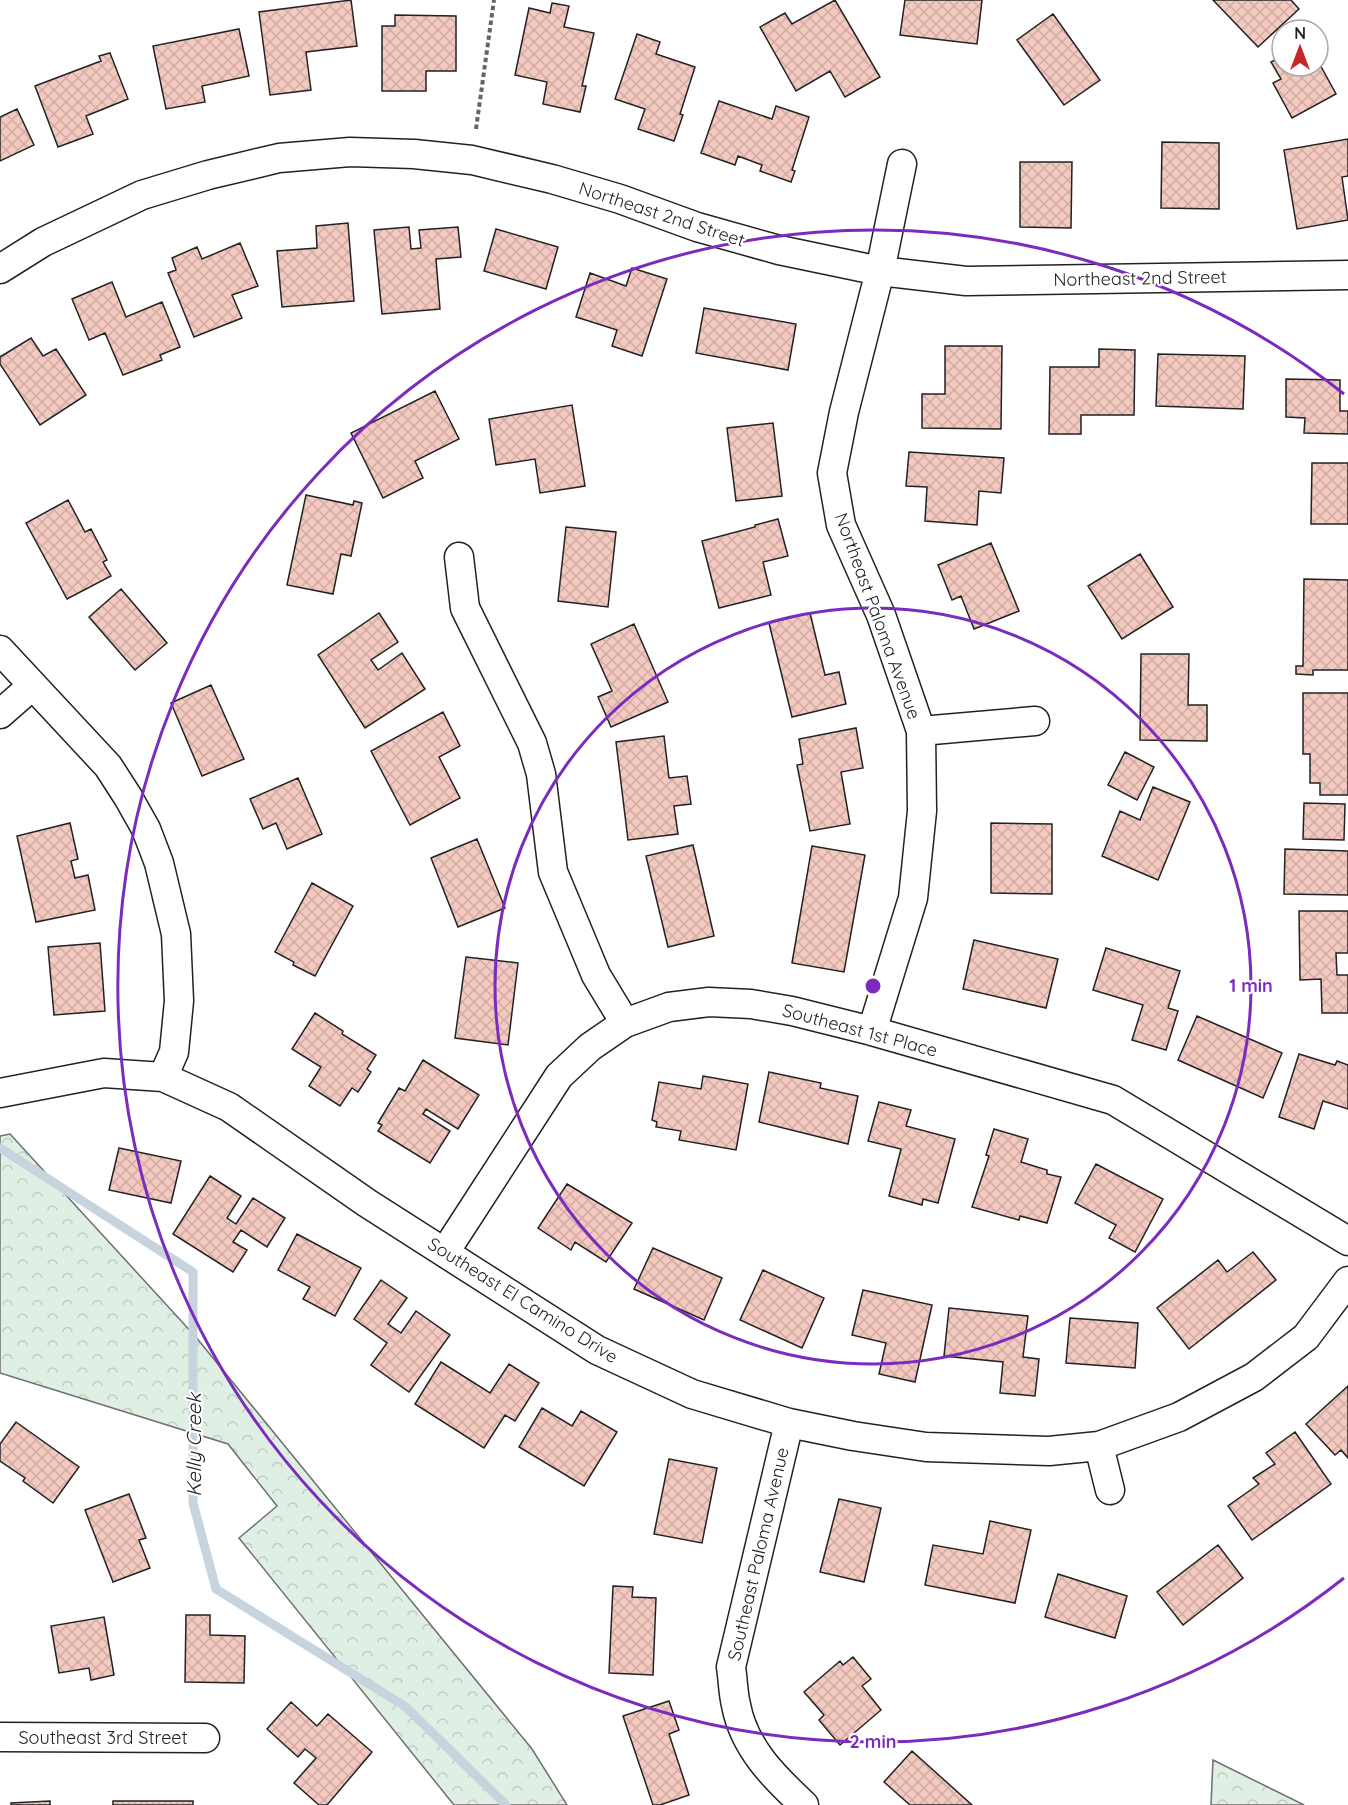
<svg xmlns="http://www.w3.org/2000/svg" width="1348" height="1805" font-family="Quicksand,sans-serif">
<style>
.forest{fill:url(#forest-crowns);stroke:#6f6f6f;stroke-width:1.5}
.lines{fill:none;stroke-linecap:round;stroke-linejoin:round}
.stream{stroke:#c7d3dd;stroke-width:9}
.building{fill:url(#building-cross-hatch);stroke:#222;stroke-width:1.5}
.minor-casing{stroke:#222;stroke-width:31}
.path{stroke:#646464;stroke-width:4;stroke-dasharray:4.5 3;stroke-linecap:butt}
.minor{stroke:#fff;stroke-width:28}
.ring{fill:none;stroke:#7b2cbf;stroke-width:3}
.labels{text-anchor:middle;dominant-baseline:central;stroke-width:4.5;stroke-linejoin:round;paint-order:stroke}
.street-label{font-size:18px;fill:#222;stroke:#fff}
.water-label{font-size:20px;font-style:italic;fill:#222;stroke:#fff}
.centre{fill:#7b2cbf;stroke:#fff;stroke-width:3}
.ring-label{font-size:18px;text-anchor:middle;font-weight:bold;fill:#7b2cbf;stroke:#fff;stroke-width:4.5;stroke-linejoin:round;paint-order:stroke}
</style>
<defs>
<pattern id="forest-crowns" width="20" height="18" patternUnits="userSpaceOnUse" patternTransform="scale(1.5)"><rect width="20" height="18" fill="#e0efe3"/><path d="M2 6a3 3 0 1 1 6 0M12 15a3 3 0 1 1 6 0" fill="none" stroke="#c0cdc2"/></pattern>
<pattern id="building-cross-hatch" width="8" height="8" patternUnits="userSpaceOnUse" patternTransform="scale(1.5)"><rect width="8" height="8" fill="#f3c9c0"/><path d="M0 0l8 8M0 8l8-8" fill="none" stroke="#d0aca5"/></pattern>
</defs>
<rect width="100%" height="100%" fill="#fff"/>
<path class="forest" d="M10,1134l185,202 337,413 35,56h-113l-215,-267 38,-32 -49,-62 -228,-71v-237z
M1213,1760l91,45h-93z"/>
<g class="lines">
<path class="stream" d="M0,1148l193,124v231l23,86 190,118 100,98"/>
</g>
<path class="building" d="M351,0l6,46 -51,6 5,38 -41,5 -11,-83z
M835,0l45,77 -35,20 -15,-26 -34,20 -36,-64 25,-14 7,11z
M905,0h77l-5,44 -77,-9z
M1213,0h78l8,9 -41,38z
M552,3l17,3 -5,21 30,6 -12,53h4l-6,26 -37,-8 4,-22 -32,-7 14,-67 21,5z
M1053,14l47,66 -36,25 -47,-65z
M395,15l61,1v55h-30v20h-44v-65h13z
M239,29l10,47 -47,10 3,16 -39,7 -13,-63z
M637,34l23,8 -4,12 39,13 -15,47 3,1 -9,26 -36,-12 7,-20 -30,-10z
M110,53l18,46 -42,17 7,18 -35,13 -23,-61 66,-25 -2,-5z
M1282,56v10h36v-5l18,33 -44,24 -19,-35 8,-4 -10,-17z
M719,101l53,18 4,-13 33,11 -17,53 3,1 -4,11 -31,-11 2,-6 -24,-9 -3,9 -34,-12z
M17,109l17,36 -34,16v-44z
M1348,139v37l-6,1 6,43 -51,9 -13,-79z
M1162,142l57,1v66l-58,-1z
M1020,162h52l-1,66 -51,-1z
M348,223l6,78 -72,6 -5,-56 40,-3 -1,-22z
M409,227l2,22 10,-1 -2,-18 39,-3 3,30 -25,2 4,50 -58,5 -8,-84z
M496,229l62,18 -12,42 -62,-18z
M240,243l18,43 -26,9 10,23 -48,19 -26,-64 8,-3 -4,-12 25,-11 5,12z
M632,268l35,11 -25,77 -30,-10 5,-16 -41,-13 14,-44 36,13z
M112,282l14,35 36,-15 18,45 -20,8 2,5 -39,15 -18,-42 -16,7 -17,-41z
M704,308l92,16 -8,46 -92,-17z
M31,338l12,18 13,-7 30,46 -46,30 -40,-61v-7z
M945,346h57l-1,83 -79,-1v-34h23z
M1099,349l36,1 -1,65h-53v19h-32l1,-67h49z
M1158,354l87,2 -2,53 -87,-3z
M1286,379l54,1v31h8v23l-44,-1 1,-15 -19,-1z
M435,391l24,48 -44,22 8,17 -40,20 -32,-65z
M572,405l13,81 -45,7 -5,-34 -39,6 -7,-46z
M773,423l9,73 -46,5 -9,-73z
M909,452l95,6 -3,35 -22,-2 -2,34 -52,-4 2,-34 -21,-1z
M1312,463h36v61h-37z
M306,495l47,10 1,-4 8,2 -11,53 -10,-2 -8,40 -46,-9z
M68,500l17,32 6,-3 16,31 -4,2 8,14 -44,23 -41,-76z
M778,519l10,37 -25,6 8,33 -52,13 -17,-67 53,-14v-2z
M566,527l50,5 -8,75 -50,-6z
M991,543l28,68 -45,18 -13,-33 -9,4 -14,-35z
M1140,554l33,53 -51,32 -34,-53z
M1304,579l44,1v90h-35v5l-17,-1v-8h7z
M121,589l46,54 -32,27 -46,-53z
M379,613l19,29 -27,18 7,10 24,-17 23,36 -60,39 -47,-73z
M810,613l15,62 14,-3 7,32 -54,13 -23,-94z
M634,624l34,78 -57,25 -13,-30 14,-6 -21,-47z
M1141,654h48l-1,51h19v36l-67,-1z
M211,685l33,74 -42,17 -31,-73z
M1303,693h45v102h-28v-12h-10v-29h-7z
M443,712l17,34 -21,11 21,41 -50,27 -39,-74z
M856,728l7,40 -22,4 9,52 -40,7 -13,-66 6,-1 -4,-25z
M664,736l5,42 18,-2 4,28 -17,2 4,28 -50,6 -12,-98z
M1125,752l29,15 -17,33 -29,-15z
M298,778l24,56 -35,15 -11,-26 -13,6 -13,-30z
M1153,787l37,15 -32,78 -56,-24 18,-45 20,9z
M1304,803l41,1 -1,36 -41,-1z
M70,823l8,36 -7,2 4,17 13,-3 7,35 -59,12 -19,-86z
M991,823l61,1v70l-61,-1z
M477,839l28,69 -47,19 -27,-69z
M693,845l21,91 -46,11 -22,-91z
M812,846l53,9 -21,117 -52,-9z
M1285,849l63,2v44l-64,-1z
M312,883l41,23 -38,70 -22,-11 1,-3 -19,-10z
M1299,911h49v42h-12l1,22h11v38h-26l-1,-34 -21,1z
M974,940l84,19 -12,49 -83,-19z
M100,943l5,68 -51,4 -6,-68z
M1106,948l74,23 -12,37 10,3 -12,39 -34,-10 11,-35 -50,-15z
M466,957l52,6 -10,82 -53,-7z
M315,1013l28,18 -1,3 34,21 -9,14 4,3 -13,20 -6,-4 -12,18 -31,-20 12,-19 -29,-18z
M1197,1016l85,37 -19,45 -85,-38z
M1299,1054l36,11 2,-4 11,4v44l-25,-8 -9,28 -35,-12z
M423,1060l56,35 -21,34 -32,-20 -3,5 27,17 -20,32 -52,-32 4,-6 -4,-2 21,-35 6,3z
M769,1072l52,11 -1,5 38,8 -10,48 -89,-22z
M703,1076l45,8 -12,66 -57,-10 2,-9 -25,-4 1,-5 -5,-2 7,-38 42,7z
M879,1102l32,8 -5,16 49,13 -17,64 -15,-4 -1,6 -33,-9 12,-47 -33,-8z
M994,1129l34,10 -7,23 26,8v4l14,3 -14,46 -27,-7 -1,4 -47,-13 17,-51 -3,-1z
M119,1148l62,13 -10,42 -62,-13z
M1096,1164l67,35 -28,53 -26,-14 7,-13 -41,-22z
M210,1176l31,20 -14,22 9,6 17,-26 32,20 -18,29 -26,-17 -8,12 14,8 -14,22 -60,-38z
M567,1184l65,39 -26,39 -31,-20 -4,8 -33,-22z
M297,1234l64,34 -26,48 -32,-17 7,-12 -32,-17z
M653,1248l69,30 -18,42 -70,-31z
M1253,1252l23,28 -87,69 -32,-41 61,-48 9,12z
M763,1270l61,28 -22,50 -62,-28z
M381,1280l26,18 -19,26 13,9 15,-22 34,24 -41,57 -38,-27 16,-22 -33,-24z
M863,1290l69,15 -17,77 -36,-8 7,-31 -34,-8z
M949,1308l79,8 -5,41 16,2 -4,37 -35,-3 3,-31 -59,-6z
M1070,1318l68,5 -3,45 -69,-5z
M441,1362l49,31 19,-29 30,19 -24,38 -10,-6 -21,33 -69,-44z
M1348,1386v72l-7,-8 -6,5 -29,-31z
M542,1408l30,18 9,-15 36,21 -33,54 -65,-39z
M16,1422l63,45 -26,36 -30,-22 2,-3 -25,-17v-17z
M1295,1432l36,52 -79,56 -24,-34 31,-22 -6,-6 22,-14 -9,-11z
M669,1459l48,9 -15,75 -48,-9z
M129,1494l17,44 -7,2 11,28 -37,14 -28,-72z
M839,1499l42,9 -17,74 -44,-10z
M990,1521l41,9 -16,73 -90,-18 8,-40 50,9z
M1218,1545l25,33 -60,47 -26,-33z
M1058,1574l69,22 -12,42 -70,-21z
M613,1586l20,1 -1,10 24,1 -3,77 -44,-2z
M186,1615h24v20l35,1 -1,47 -59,-1z
M104,1617l10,58 -23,5 -2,-12 -30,5 -8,-47z
M853,1657l18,22 -9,7 19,24 -41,35 -21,-25 5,-5 -20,-23 36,-31 3,4z
M669,1701l10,29 -10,4 20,61 -29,10h-7l-30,-89z
M291,1702l26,24 11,-12 44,38 -45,53h-8l-25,-22 22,-25 -11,-9 -7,8 -31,-28z
M912,1751l60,54h-62l-26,-23z
M50,1801v4h-39v-2z
M113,1801h80v4h-80z"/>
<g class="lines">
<defs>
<path id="minor" d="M0,269l43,-27 99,-47 66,-20 71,-17 71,-6 64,2 58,6 80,19 68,20 77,28 82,23 101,21 86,10 382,-6
M459,557l6,51 67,135 9,31 12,98 43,103 29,48
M0,650l108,116 20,31 18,32 13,34 17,71 3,67 -5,51 -11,25
M0,714l32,-28
M921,731l114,-10
M872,1031l41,-133 9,-87 -1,-80 -40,-116 -40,-90 -9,-52 12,-61 36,-141 22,-107
M0,1093l104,-20 59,4 66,30 138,96 230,147 95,44 97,29 64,13 73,11 123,4 50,-5 80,-29 75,-40 52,-40 42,-56
M445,1252l114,-176 31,-29 35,-24 44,-16 40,-5 42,2 41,7 80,20 241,69 235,141
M789,1423l-58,244c2,13 2,26 5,38 8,43 38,72 68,100
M1099,1446l11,44
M0,1737l205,1"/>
</defs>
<use href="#minor" class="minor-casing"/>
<path class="path" d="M476,129l18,-129"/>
<use href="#minor" class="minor"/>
</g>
<g class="ring">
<circle cx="873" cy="986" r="378"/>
<path d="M1344 1578A756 756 0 1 1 1344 394"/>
</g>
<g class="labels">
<g class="street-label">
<text transform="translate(662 214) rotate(18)">Northeast 2nd Street</text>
<text transform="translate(1140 278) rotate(-1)">Northeast 2nd Street</text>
<text transform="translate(878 616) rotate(70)">Northeast Paloma Avenue</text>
<text transform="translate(860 1030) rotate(15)">Southeast 1st Place</text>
<text transform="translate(523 1300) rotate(32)">Southeast El Camino Drive</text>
<text transform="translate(758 1554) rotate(-77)">Southeast Paloma Avenue</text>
<text x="103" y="1737">Southeast 3rd Street</text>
</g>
<g class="water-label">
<text transform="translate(193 1445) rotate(-90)">Kelly Creek</text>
</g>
</g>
<circle cx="873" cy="986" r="9" class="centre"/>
<g class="ring-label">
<text x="1251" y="992">1 min</text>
<text x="873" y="1748">2 min</text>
</g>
<g transform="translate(1300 48)"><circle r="28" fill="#ffffff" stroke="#a7a7a7" stroke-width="1.5"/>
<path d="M0-4.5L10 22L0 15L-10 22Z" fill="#c62828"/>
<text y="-9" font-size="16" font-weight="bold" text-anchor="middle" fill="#222222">N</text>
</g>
</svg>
